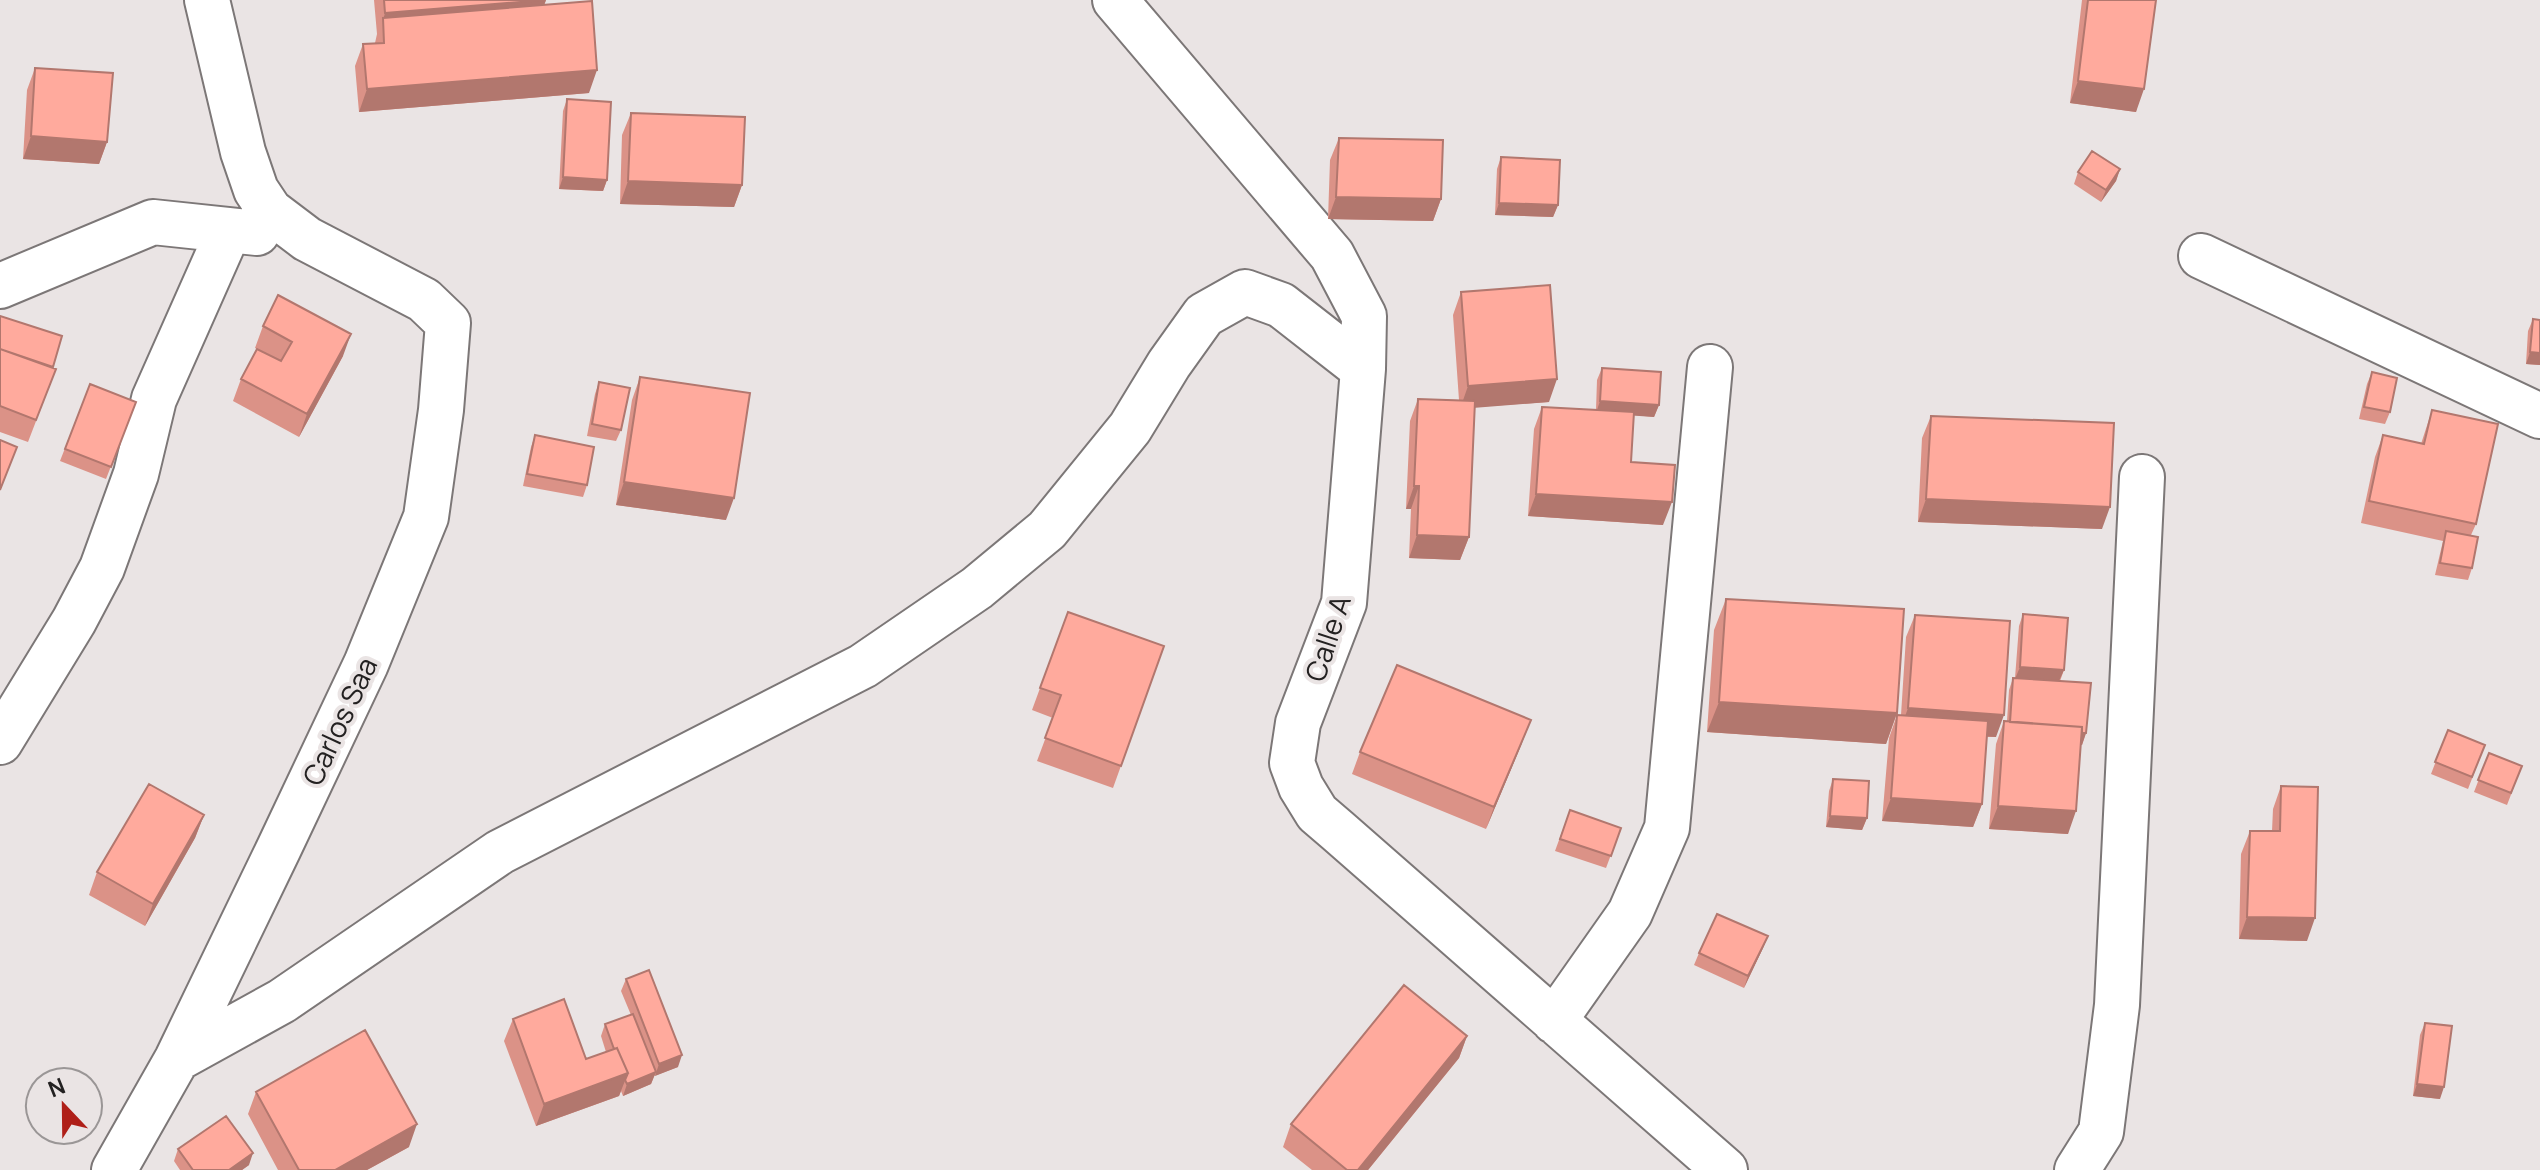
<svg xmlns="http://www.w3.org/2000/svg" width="2540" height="1170" font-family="Manrope,sans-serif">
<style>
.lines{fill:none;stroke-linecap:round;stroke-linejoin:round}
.minor-casing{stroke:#7c7777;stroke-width:48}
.minor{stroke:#fff;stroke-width:44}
.wall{fill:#db9287}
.shaded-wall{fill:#b2776e}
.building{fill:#ffaa9d;stroke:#b2776e;stroke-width:2}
.labels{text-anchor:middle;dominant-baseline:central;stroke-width:8;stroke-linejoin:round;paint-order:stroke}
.street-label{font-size:28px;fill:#232121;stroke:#eae4e4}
</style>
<rect width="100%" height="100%" fill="#eae4e4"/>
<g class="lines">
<defs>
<path id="minor" d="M1115,0l217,255 32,61 -1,53 -19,234 -46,120 -6,40 9,24 16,26 21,18 387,339
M2201,256l339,160
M0,286l153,-64 104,11
M0,742l74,-121 28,-53 34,-94 18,-75 75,-169
M1554,1021l76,-108 37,-85 43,-461
M177,1059l105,-58 218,-149 363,-186 114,-78 70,-58 83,-102 39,-64 35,-49 41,-23 36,13 82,64
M114,1170l63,-111 102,-211 87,-184 60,-147 15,-107 7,-87 -24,-23 -117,-61 -37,-28 -14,-21 -13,-38 -36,-152
M2077,1170l24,-38 16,-127 25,-528"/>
</defs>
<use href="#minor" class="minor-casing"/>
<use href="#minor" class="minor"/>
</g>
<path class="wall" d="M374,0h172l-2,5 45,88 -230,19 -4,-46 8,-22 12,-1 2,-9z
M2082,0h74l-20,112 -66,-9z
M35,68l72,74 -8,22 -76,-5 4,-69z
M567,99l40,81 -4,11 -44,-2 4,-78z
M631,113l111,72 -8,22 -114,-3 2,-69z
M1339,138l102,61 -8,22 -105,-2 2,-59z
M1501,157l57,48 -5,12 -58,-2 2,-46z
M2120,169l-4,12 -15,21 -27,-18 4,-12z
M1461,292l88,110 -74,5 -6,130 -9,23 -51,-2 2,-49h-5l4,-88 8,-22 41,1 -6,-85z
M0,316l53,52 3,1 -28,73 -28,-10z
M2533,319l7,46 -14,-1 2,-33z
M263,326l80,30 -44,81 -66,-36 8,-22 16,-30 -2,-1z
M1602,368l57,37 -5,12 -20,-2 -3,47 32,63 -135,-9 6,-87 8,-22 54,3 1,-30z
M2372,372l18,40 -5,12 -26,-5 8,-35z
M640,377l86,143 -110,-15 16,-105z
M599,382l22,48 -5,11 -29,-5 8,-42z
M90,384l46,18 -30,77 -46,-18z
M2432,410l44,114 -5,11 1,33 -4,12 -33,-5 8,-34 -82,-18 14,-66 8,-22 38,9z
M1931,416l171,113 -184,-7 4,-84z
M535,435l52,50 -4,12 -60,-11 8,-39z
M1726,599l171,114 -11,31 -179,-12 7,-102z
M1068,612l96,34 -51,142 -76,-27 16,-43 -21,-8z
M2023,614l41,56 -4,11 26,52 -4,12h-1l-13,89 -79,-5 7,-85 8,-23h3l2,-31 4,-12h2l4,-52z
M1915,615l81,122h-9l-5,67 -9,23 -91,-6 7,-83 8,-23h4l5,-78z
M2448,730l37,15 -17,44 -37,-15z
M1522,743l-36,86 -134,-55 8,-22z
M2489,753l33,13 -15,39 -33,-13z
M1833,779l34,39 -5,12 -36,-3 3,-36z
M2281,786l26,155 -68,-2 2,-85 9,-23h22l1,-22z
M1570,810l51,18 -15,40 -51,-17z
M204,815l-9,23 -50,88 -56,-31 8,-23z
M1768,936l-5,12 -19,40 -50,-23 5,-12z
M626,979l52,88 -24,9 -3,8 -28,12 -2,-5 -2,5 -83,30 -32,-85 9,-22 73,40 20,-7 -5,-16 4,-12 26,-9 -10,-24z
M2425,1023l15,76 -27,-3 7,-61z
M1467,1036l-8,22 -91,112h-56l-29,-23 8,-23z
M256,1092l153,55 -42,23h-89l-30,-56z
M178,1149l71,16 -7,5h-62l-6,-9z"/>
<path class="shaded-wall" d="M546,0l-8,22 -155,-2 2,-7z
M597,70l-8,23 -230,19 8,-23z
M2078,81l66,8 -8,23 -66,-9z
M31,136l76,6 -8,22 -76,-5z
M2120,169l-4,12 -15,21 5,-12z
M563,177l44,3 -4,11 -44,-2z
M628,181l114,4 -8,22 -114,-3z
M1336,197l105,2 -8,22 -105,-2z
M1499,203l59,2 -5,12 -58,-2z
M351,334l-8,22 -44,81 8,-23z
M2530,352l10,1v12l-14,-1z
M1557,379l-8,23 -89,7 8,-23z
M1600,401l59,4 -5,12 -58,-4z
M624,482l110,16 -8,22 -110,-15z
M1414,486h5l-8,23h-5z
M1536,494l136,8 -9,23 -135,-9z
M1926,499l184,8 -8,22 -184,-7z
M1417,535l52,2 -9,23 -51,-2z
M2020,667l44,3 -5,11 -44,-2z
M1719,702l178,11 -11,31 -179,-12z
M1908,708l96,7 -8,22 -96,-6z
M1531,720l-9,23 -36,86 8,-22z
M2086,733l-4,12 -77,-5z
M1891,798l91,6 -9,23 -91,-6z
M1998,806l78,5 -8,23 -79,-5z
M204,815l-9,23 -50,88 8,-22z
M1830,816l37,2 -5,12 -36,-3z
M2247,917l68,1 -8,23 -68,-2z
M1768,936l-5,12 -19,40 4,-12z
M1467,1036l-8,22 -91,112h-10z
M682,1055l-4,12 -23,9 4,-12z
M656,1072l-5,12 -28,12 4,-12z
M628,1073l-9,23 -83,30 8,-22z
M2417,1084l27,3 -4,12 -27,-3z
M417,1124l-8,23 -42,23h-32z
M253,1153l-4,12 -7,5h-13z"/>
<path class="building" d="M384,0h161l-160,13z
M2088,0h68l-12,89 -66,-8z
M592,1l5,69 -230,19 -4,-45 21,-1 -1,-25z
M35,68l78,5 -6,69 -76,-6z
M567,99l44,3 -4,78 -44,-3z
M631,113l114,4 -3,68 -114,-4z
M1339,138l104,2 -2,59 -105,-2z
M2092,151l28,18 -14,21 -28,-18z
M1501,157l59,3 -2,45 -59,-2z
M1550,285l7,94 -89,7 -7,-94z
M278,295l73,39 -44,80 -66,-35 16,-30 24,12 11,-19 -29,-16z
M0,316l62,20 -9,31 -53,-18z
M2533,319l7,1v33l-10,-1z
M0,349l56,20 -20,51 -36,-14z
M1602,368l59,4 -2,33 -59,-4z
M2372,372l25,6 -7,34 -26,-5z
M640,377l110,16 -16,105 -110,-16z
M599,382l31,6 -9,42 -29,-6z
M90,384l46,18 -25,65 -46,-18z
M1418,399l57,2 -6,136 -52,-2 2,-49h-5z
M1542,407l92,5 -3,50 44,3 -3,37 -136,-8z
M2432,410l66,14 -22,100 -107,-23 14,-66 41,9z
M1931,416l183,7 -4,84 -184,-8z
M535,435l59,12 -7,38 -60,-11z
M0,440l17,7 -17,43z
M2446,531l32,6 -6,31 -32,-5z
M1726,599l178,10 -7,104 -178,-11z
M1068,612l96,34 -43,120 -76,-28 16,-43 -21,-7z
M2023,614l45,4 -4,52 -44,-3z
M1915,615l95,6 -6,94 -96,-7z
M1397,665l134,55 -37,87 -134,-55z
M2013,678l78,5 -5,50h-4v-6l-72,-5z
M1897,715l91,6 -6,83 -91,-6z
M2004,721l78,6 -6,84 -78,-5z
M2448,730l37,15 -13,32 -37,-15z
M2489,753l33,13 -11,27 -33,-13z
M1833,779l36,2 -2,37 -37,-2z
M149,784l55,31 -51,89 -56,-32z
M2281,786l37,1 -3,131 -68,-1 3,-86h30z
M1570,810l51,18 -10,28 -51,-17z
M1717,914l51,22 -20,40 -49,-23z
M649,970l33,85 -23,9 -33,-85z
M1404,985l63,51 -109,134h-11l-56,-46z
M564,999l22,60 31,-11 11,25 -84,31 -31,-85z
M633,1014l23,58 -29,12 -2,-4 3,-7 -11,-25 -3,1 -9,-25z
M2425,1023l27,3 -8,61 -27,-3z
M365,1030l52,94 -82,46h-36l-43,-78z
M226,1116l27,37 -24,17h-36l-15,-21z"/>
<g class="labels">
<g class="street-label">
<text transform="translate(1327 638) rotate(-72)">Calle A</text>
<text transform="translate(339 721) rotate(-65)">Carlos Saa</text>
</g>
</g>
<g transform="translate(64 1106) rotate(338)"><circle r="38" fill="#eae4e4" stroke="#9a9696" stroke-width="2"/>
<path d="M0-6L14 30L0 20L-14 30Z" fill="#af1f18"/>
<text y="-12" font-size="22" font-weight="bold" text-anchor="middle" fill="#232121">N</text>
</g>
</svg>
